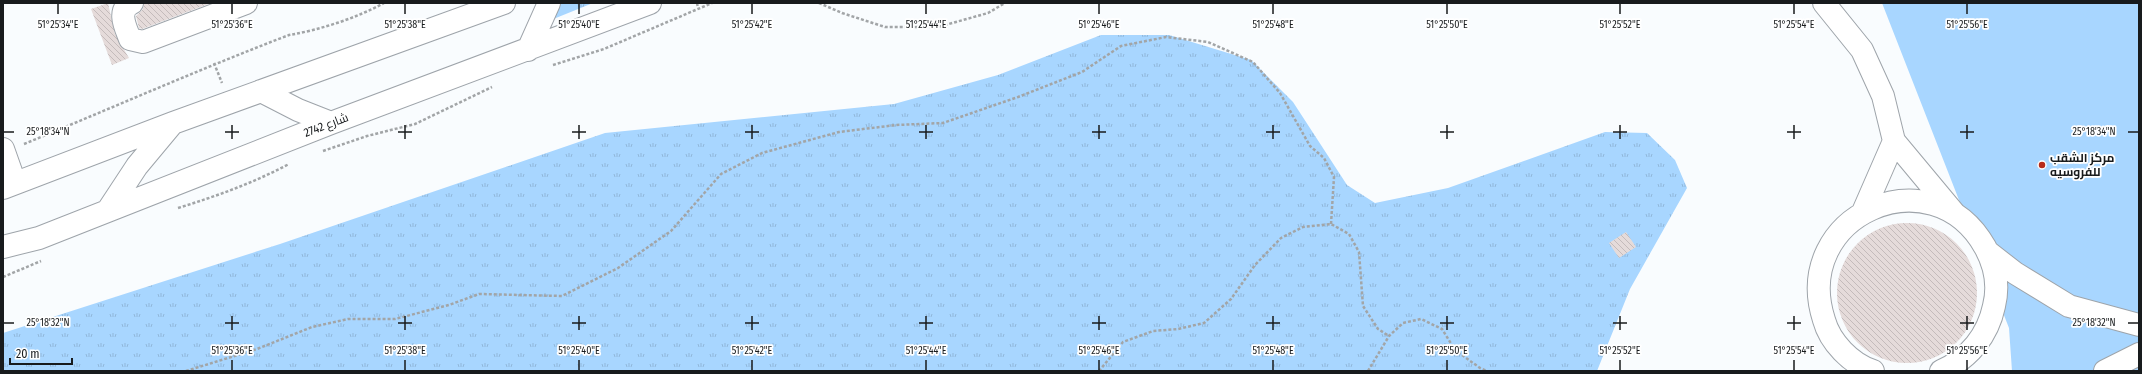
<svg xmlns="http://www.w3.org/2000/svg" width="2142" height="374" font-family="'Fira Sans Condensed',Cairo,sans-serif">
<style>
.grass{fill:url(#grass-tufts)}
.garden{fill:#a8d6ff}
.building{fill:url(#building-back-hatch)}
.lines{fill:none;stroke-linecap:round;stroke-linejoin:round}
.minor-casing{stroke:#9ea4aa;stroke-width:24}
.path{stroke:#a2a5a7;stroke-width:2.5;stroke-dasharray:3 2;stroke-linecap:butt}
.minor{stroke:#fff;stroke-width:22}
.ticks{fill:none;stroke:#181b1d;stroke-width:1.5}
.poi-dot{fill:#b72a19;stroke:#fff;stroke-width:1.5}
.labels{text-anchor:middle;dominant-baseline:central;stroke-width:3.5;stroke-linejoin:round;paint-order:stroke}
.street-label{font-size:12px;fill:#181b1d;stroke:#fff}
.poi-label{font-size:12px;font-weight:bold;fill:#181b1d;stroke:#fff;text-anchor:start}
.ticks-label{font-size:10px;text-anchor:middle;fill:#181b1d;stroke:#fff;stroke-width:3.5;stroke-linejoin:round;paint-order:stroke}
</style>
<defs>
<pattern id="grass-tufts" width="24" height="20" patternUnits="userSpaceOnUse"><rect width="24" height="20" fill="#a8d6ff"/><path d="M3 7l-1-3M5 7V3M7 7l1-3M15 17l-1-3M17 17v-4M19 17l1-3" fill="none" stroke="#90b7da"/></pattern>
<pattern id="building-back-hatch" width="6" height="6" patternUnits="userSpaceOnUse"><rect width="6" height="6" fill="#e5dbda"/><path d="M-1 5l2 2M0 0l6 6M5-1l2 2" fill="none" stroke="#c4bbbb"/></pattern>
</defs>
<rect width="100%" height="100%" fill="#f9fcfe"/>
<path class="grass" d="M553,3h40l-47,19z
M1101,35h68l82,25 42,42 54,83 28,18 73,-15 157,-56 42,1 28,27 12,28 -57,101 -33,82h-1594v-38l277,-89 325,-111 289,-29 104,-29z"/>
<path class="garden" d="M1882,3h257v368h-127l-3,-43z"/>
<path class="building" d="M108,3l7,31 14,24 -17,7 -21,-56z
M144,3h67l-69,26 -3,-1 -3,-12 7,-7z
M1837 293a70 70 0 1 1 140 0a70 70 0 1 1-140 0Z
M1626,232l10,15 -17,11 -10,-15z"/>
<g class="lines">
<defs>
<path id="minor" d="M132,3c-16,7 -6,25 -2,36l13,3 103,-39
M1824,3l38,47 21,46 11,45 60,72
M528,50l21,-47
M261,91l37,19 33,13
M3,149l12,34
M3,188l170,-65 331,-120
M108,210l29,-44 35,-42
M1863,212l31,-71
M3,247l36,-9 292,-115 319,-120
M1988,252l27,21 54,33 70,19
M1873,371c-22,-7 -43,-29 -49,-51 -34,-105 108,-167 161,-73 10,18 14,39 9,59 -6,29 -25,53 -53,65
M2105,371l34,-17"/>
</defs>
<use href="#minor" class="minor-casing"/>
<path class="path" d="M697,3l1,5
M819,3l23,10 43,14h53l50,-14 17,-10
M214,63l8,20
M553,65l51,-16 108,-46
M24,144c88,-36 176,-75 265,-109 30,-5 68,-17 95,-32
M323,151l44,-15 48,-12 77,-37
M178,208c39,-12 75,-25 111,-44
M3,277l38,-16
M186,371l71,-22 55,-22 36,-8h47l54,-14 30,-11 83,2 56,-28 53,-37 50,-57 41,-21 77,-21 57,-7 47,-2 75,-26 64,-25 39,-26 45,-9 42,5 45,20 27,31 30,53 14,12 10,19 -3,47
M1099,371l24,-29 30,-11 25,-2 26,-6 27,-24 24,-34 26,-27 22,-11 28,-3 18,10 10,18 4,54 15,23 11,7
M1368,371l21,-35 14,-13 18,-4 21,10 13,21 25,18 7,3"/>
<use href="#minor" class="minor"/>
</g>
<path class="ticks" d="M58,4v10M232,4v10M405,4v10M579,4v10M752,4v10M926,4v10M1099,4v10M1273,4v10M1447,4v10M1620,4v10M1794,4v10M1967,4v10M232,125v14M405,125v14M579,125v14M752,125v14M926,125v14M1099,125v14M1273,125v14M1447,125v14M1620,125v14M1794,125v14M1967,125v14M4,132h10M225,132h14M398,132h14M572,132h14M745,132h14M919,132h14M1092,132h14M1266,132h14M1440,132h14M1613,132h14M1787,132h14M1960,132h14M2128,132h10M232,316v14M405,316v14M579,316v14M752,316v14M926,316v14M1099,316v14M1273,316v14M1447,316v14M1620,316v14M1794,316v14M1967,316v14M4,323h10M225,323h14M398,323h14M572,323h14M745,323h14M919,323h14M1092,323h14M1266,323h14M1440,323h14M1613,323h14M1787,323h14M1960,323h14M2128,323h10M232,360v10M405,360v10M579,360v10M752,360v10M926,360v10M1099,360v10M1273,360v10M1447,360v10M1620,360v10M1794,360v10M1967,360v10"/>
<circle class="poi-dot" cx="2042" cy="165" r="4"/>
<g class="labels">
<g class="street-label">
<text transform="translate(326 125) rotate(-21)">شارع 2742</text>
</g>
<g class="poi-label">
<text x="2050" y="158">مركز الشقب<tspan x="2050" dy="14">للفروسيه</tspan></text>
</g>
</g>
<g class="ticks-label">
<text x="58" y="28">51°25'34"E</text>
<text x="232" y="28">51°25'36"E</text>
<text x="405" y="28">51°25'38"E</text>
<text x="579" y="28">51°25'40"E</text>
<text x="752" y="28">51°25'42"E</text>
<text x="926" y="28">51°25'44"E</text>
<text x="1099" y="28">51°25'46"E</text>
<text x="1273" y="28">51°25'48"E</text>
<text x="1447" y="28">51°25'50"E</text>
<text x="1620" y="28">51°25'52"E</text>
<text x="1794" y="28">51°25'54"E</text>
<text x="1967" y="28">51°25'56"E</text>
<text x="48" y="135">25°18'34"N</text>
<text x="2094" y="135">25°18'34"N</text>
<text x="48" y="326">25°18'32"N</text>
<text x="2094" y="326">25°18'32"N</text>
<text x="232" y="354">51°25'36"E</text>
<text x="405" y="354">51°25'38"E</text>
<text x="579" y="354">51°25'40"E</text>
<text x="752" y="354">51°25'42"E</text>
<text x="926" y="354">51°25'44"E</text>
<text x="1099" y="354">51°25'46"E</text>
<text x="1273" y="354">51°25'48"E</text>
<text x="1447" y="354">51°25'50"E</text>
<text x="1620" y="354">51°25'52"E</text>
<text x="1794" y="354">51°25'54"E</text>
<text x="1967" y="354">51°25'56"E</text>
</g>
<rect width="2142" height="374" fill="none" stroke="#181b1d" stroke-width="8"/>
<path d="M10 358v6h62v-6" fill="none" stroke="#181b1d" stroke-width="2"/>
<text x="16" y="358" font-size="12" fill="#181b1d" stroke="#ffffff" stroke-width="3" paint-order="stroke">20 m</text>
</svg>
